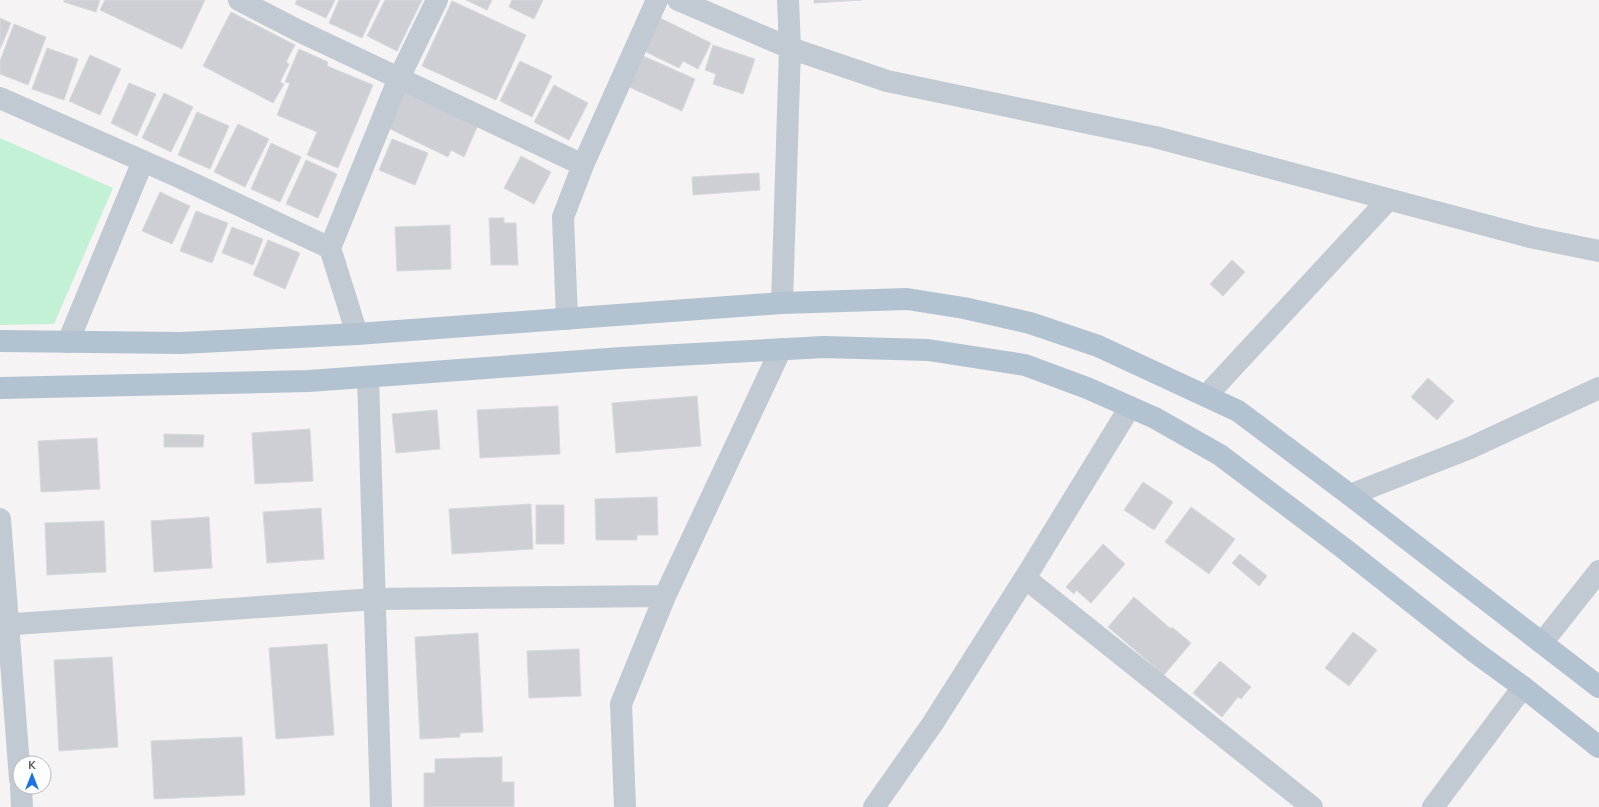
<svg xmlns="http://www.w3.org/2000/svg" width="1599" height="807" font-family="Mulish,sans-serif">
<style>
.green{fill:#c3f1d5}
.building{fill:#cdcfd5;stroke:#d7d9de}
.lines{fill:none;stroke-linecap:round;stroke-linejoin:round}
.street{stroke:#c1cad2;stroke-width:22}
.primary{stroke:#b3c2d1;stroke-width:22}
</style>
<rect width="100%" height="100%" fill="#f5f3f3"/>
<path class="green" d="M0,138l113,50 -59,136 -54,1z"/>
<path class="building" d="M64,0h36l-4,12 -32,-10z
M105,0h100l-23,49 -82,-39z
M297,0h38l-9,18 -31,-14z
M339,0h41l-18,38 -33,-15z
M385,0h37l-25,51 -30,-15z
M466,0h26l-5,10z
M512,0h31l-9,19 -25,-12z
M814,0h48l-48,3z
M452,1l74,34 -30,65 -74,-34z
M231,12l64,33 -9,17 3,2 -9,18 4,2 -11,19 -70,-37z
M658,17l53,26 -13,26 -15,-8 -4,7 -37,-18z
M0,18l11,5 -11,26z
M14,24l32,13 -18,48 -28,-11v-13z
M713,45l42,14 -12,35 -30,-10 3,-10 -11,-4z
M47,48l31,11 -14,41 -32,-11z
M299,49l29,13 -1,4 46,19 -35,83 -31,-13 10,-23 -40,-17 13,-32 -5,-1z
M90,55l31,14 -21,46 -31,-14z
M641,55l54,24 -13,32 -55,-25z
M520,61l32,15 -20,41 -32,-16z
M129,83l27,11 -19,42 -26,-13z
M554,85l34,18 -19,37 -35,-18z
M403,90l75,35 -14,32 -13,-7 -3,7 -62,-30z
M164,93l29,14 -22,45 -29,-14z
M197,112l32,14 -19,43 -32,-14z
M238,124l31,15 -24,48 -31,-15z
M392,139l36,14 -13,32 -36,-15z
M271,143l30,14 -21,45 -29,-13z
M521,156l30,16 -17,32 -30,-16z
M306,160l31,14 -19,44 -32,-14z
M759,173l1,17 -67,5 -1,-18z
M160,192l30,14 -18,38 -30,-13z
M196,211l32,12 -16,40 -32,-12z
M489,218h15v5h12l2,42h-27z
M450,225l1,44 -54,2 -2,-44z
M232,227l31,12 -10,26 -31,-12z
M268,240l32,13 -15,36 -32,-14z
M1232,260l13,12 -22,24 -13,-12z
M1428,378l26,23 -17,19 -26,-23z
M697,396l4,50 -85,7 -4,-50z
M558,406l2,48 -80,4 -3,-48z
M437,410l3,39 -44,4 -4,-39z
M310,429l3,52 -58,3 -3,-51z
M164,434l40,1 -1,12h-39z
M97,438l3,51 -59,3 -3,-51z
M1143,482l30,20 -19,28 -30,-20z
M657,497l1,38h-21v5h-41l-1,-41z
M531,504l2,45 -81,5 -3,-45z
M536,505h28v39h-28z
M1191,507l44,32 -26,35 -44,-32z
M321,508l3,51 -57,4 -4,-51z
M209,517l3,51 -58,4 -3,-51z
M104,521l2,51 -59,3 -2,-52z
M1103,544l22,20 -34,39 -15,-13 -2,4 -8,-7z
M1240,554l27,22 -8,10 -27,-23z
M1134,597l37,32 1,-2 19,16 -27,32 -56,-48z
M1353,632l24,18 -28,36 -24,-18z
M478,633l5,99 -23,1v4l-40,2 -5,-102z
M327,644l7,91 -58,4 -7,-91z
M579,649l2,47 -52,2 -2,-47z
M112,657l6,90 -59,4 -5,-91z
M1220,661l31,26 -10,12 -3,-2 -16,20 -29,-24z
M242,737l3,58 -91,4 -3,-58z
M502,757v25h12v25h-90v-34h11v-14z"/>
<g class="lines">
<path class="street" d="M239,0l60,31 284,134 -20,52 4,102
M678,0l112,48 97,33 268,56 375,100 69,14
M0,98l179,79 151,71 27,86
M583,165l74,-165
M330,248l69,-170 38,-78
M782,303l8,-255 -2,-48
M68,342l75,-181
M368,377l13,430
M1206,396l182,-196
M1350,495l120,-47 129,-60
M0,519l20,260
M1025,578l287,229
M0,625l375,-26 290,-3
M1542,643l57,-72
M21,787l1,20
M625,807l-4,-103 44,-108 116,-247
M874,807l59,-84 92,-145 105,-171
M1433,807l90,-120"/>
<path class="primary" d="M0,341l181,2 176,-9 425,-31 125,-4 57,9 66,15 68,23 140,65 112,84 249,192
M0,388l309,-7 313,-23 202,-11 104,3 97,15 62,23 68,30 65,37 122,92 133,105 48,35 76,60"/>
</g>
<g transform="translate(32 775)"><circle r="19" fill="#ffffff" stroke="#b7bbc0"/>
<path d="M0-3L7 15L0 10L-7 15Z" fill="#1a73e8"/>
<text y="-6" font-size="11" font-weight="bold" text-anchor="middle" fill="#4a5661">K</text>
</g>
</svg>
